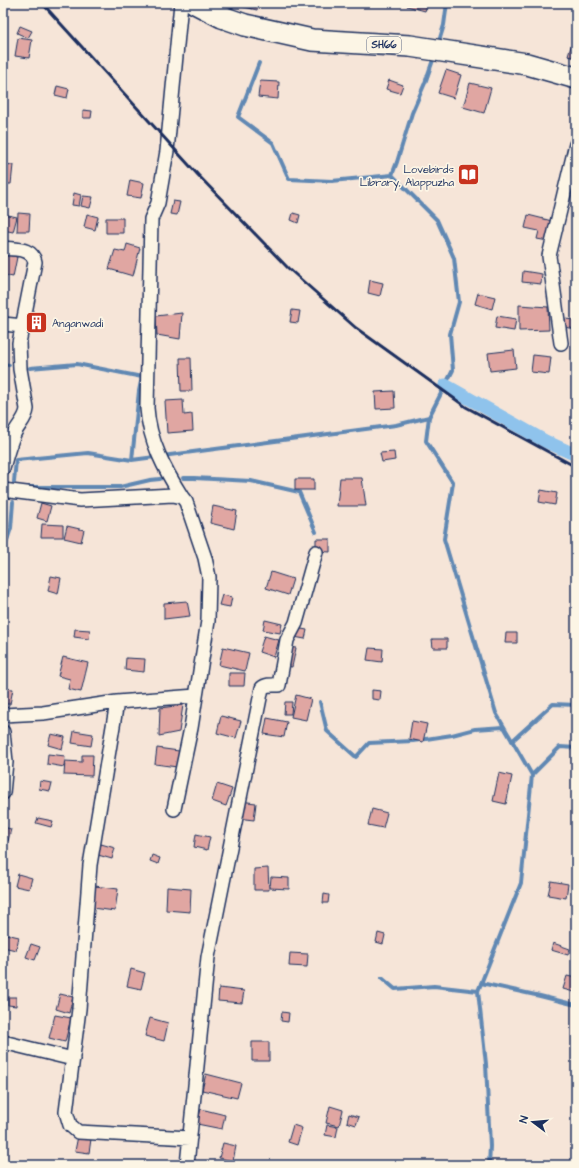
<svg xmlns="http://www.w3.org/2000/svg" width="579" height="1168" font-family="'Architects Daughter',sans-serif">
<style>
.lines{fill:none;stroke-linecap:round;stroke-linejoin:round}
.stream{stroke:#6188b3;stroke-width:4}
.canal{stroke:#8fc3ec;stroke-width:13}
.building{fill:#e0a6a2;stroke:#1b2f5e}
.street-casing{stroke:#1b2f5e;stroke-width:16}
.primary-casing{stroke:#1b2f5e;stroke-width:24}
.street{stroke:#fcf5e5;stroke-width:13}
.primary{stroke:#fcf5e5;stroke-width:21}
.rail{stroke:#1b2f5e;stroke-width:3}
.labels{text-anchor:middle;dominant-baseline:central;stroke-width:3.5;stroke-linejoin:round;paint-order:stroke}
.shield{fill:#fcf5e5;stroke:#5e6a86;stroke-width:1}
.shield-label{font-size:10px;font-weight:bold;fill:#1b2f5e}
.poi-label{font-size:11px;fill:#1b2f5e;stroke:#fcf5e5;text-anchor:end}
</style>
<rect width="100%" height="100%" fill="#f6e5d8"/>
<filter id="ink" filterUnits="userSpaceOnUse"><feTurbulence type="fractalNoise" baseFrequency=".025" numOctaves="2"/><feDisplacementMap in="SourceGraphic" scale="8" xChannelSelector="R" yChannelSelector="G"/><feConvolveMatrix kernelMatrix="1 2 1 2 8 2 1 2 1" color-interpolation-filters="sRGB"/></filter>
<g filter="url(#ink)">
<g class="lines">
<path class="stream" d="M440,38l4,-13 3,-22
M433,60l-8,23 -13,30 -15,49 -5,13 45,45 17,38 5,44 -9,32 3,36 -24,47 -3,24 27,42 -9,56 52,174 36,62 -11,108 -43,108 8,73 4,82 -1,19
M259,63l-21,54 35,26 16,36 43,2 60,-6
M3,364l6,1
M30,368l47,-4 65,13 -3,14 -7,69
M183,478h11l57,3 48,11 17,40
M14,482l2,-22 72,-7 44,7 264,-35 33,-8
M23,487h97l30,-7 10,-1
M3,553l8,-25 2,-26
M320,702l7,29 29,26 13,-14 44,-2 39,-6 23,-6 29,-2
M512,741l41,-37 23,1
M532,775l28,-28 16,1
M382,978l13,11 39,-3 44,5
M481,983l59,13 36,9"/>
<path class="canal" d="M445,385l100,56 31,14"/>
</g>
<path class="building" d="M245,3h14l-2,7 -13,-3z
M408,3h20l-3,8 -18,-5z
M20,26l12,5 -4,7 -11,-5z
M18,38l14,2 -3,18 -14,-2z
M572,43l4,1v14l-8,-2z
M446,70l15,5 -7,23 -16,-5z
M389,80l14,5 -3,8 -14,-4z
M260,81l19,1 -1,17 -20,-2z
M470,83l21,5 -7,25 -21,-6z
M57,86l12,3 -2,9 -12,-3z
M83,110l9,1 -1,7h-8z
M3,164l10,1 -2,19h-8z
M130,180l14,3 -3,15 -14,-2z
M74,193l7,2 -2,11 -7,-1z
M83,196l10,1 -3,11 -9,-2z
M173,201l7,1 -3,13 -7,-1z
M18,213l12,1 -1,17h-12z
M293,213l7,2 -2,8 -7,-3z
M3,214l14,3 -4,15 -10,-2z
M87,214l11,3 -3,13 -11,-3z
M528,215l24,6 -4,20 -11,-2 2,-8 -14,-3z
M106,218h17v15h-17z
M127,244l13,4 -7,28 -24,-7 6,-19 10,2z
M3,254l14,3 -4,20 -10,-2z
M523,271l19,3 -1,10 -19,-2z
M370,280l13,3 -3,13 -12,-3z
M478,293l17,4 -3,12 -17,-5z
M519,305l29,2 1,23 -30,1z
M292,310l8,1 -2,12 -8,-1z
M182,313l-2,26 -23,-4 -1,-19z
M497,316l19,3 -2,12 -19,-3z
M564,319l12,1v9l-13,-2z
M514,350l2,18 -26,3 -2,-18z
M533,355l18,2 -2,17 -18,-2z
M180,358h11l1,33h-11z
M394,391l1,17 -19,1 -1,-17z
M183,400l1,15 8,-1 1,17 -26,2 -2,-32z
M394,452l1,8 -13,2 -2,-9z
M340,478h22l4,28h-29z
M295,479h19v11h-19z
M541,490l16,3 -2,12 -16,-3z
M41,503l10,3 -4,15 -10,-3z
M213,506l24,5 -3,18 -24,-6z
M42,524l21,1v12h-22z
M67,526l17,4 -3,12 -17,-4z
M316,539h14v13l-14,-1z
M271,572l22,7 -5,16 -22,-7z
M51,576l10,2 -3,16 -10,-3z
M222,595l10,2 -2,10 -11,-2z
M187,601l3,15 -26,3v-16z
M265,620l17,4 -2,9 -17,-3z
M296,628l11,2 -2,9 -11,-2z
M75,629l15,1 -1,9 -15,-2z
M506,633h11v10h-12z
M264,636l15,4 -5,17 -15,-5z
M432,639h15v9h-14z
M223,647l26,6 -4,18 -26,-6z
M288,647l8,1 -4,19 -7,-1z
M369,648l14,1 -1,13 -15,-2z
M63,657l25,6 -7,29 -13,-3 2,-10 -12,-3z
M126,658l19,1 -1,13 -19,-2z
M229,673h16l-1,13h-15z
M3,688l10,1 -3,15h-7z
M372,690l9,1 -1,9 -8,-1z
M296,695l15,4 -5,21 -15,-3z
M285,702h7l-1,12h-7z
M183,705l-4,27 -20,4 1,-28z
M221,716l20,5 -5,17 -19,-5z
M267,718l20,4 -3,15 -20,-3z
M412,721l15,3 -4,18 -14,-3z
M74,731l19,3 -2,12 -19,-3z
M51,734l14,3 -3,12 -14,-4z
M157,748l22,3 -2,16 -22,-3z
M48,754l17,2 -1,11 -17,-3z
M82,755h11l-1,21 -28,-1 1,-14 17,1z
M499,773l13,3 -6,28 -13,-3z
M40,781l12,2 -2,8 -11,-2z
M217,784l15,5 -6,17 -14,-5z
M240,801l16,2 -2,17 -17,-2z
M372,809l15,4 -4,15 -15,-3z
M38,818l15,3 -2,6 -15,-4z
M3,827l8,2 -3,12 -5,-2z
M196,834l14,3 -3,13 -13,-3z
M101,844l14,4 -3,11 -14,-4z
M152,855l8,3 -2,6 -8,-3z
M268,868l1,22h-15v-21z
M18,874l14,4 -3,11 -14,-3z
M271,877l18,1v11l-19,-1z
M551,881l17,3 -2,14 -18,-3z
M95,886l23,3 -3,22 -23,-3z
M167,887l24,2 -1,23 -24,-2z
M324,894l5,1 -1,8h-5z
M378,933l7,2 -2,9 -7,-2z
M6,934l13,3 -3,13 -13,-3z
M553,943l17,6 -2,6 -17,-5z
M31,944l9,3 -5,13 -9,-3z
M290,953l18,1 -1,13 -18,-1z
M131,969l14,4 -4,16 -14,-3z
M567,976l9,2v6l-2,8 -11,-3z
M219,988l25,3 -2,12 -24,-2z
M60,994l13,3 -4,16 -13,-4z
M8,997h8v9l-8,-1z
M282,1012l7,1 -1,9 -7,-1z
M55,1015l16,3 -6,24 -16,-4z
M150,1018l18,5 -4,18 -19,-5z
M252,1042h17v19h-17z
M206,1074l35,9 -4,15 -35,-8z
M330,1106l13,4 -4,16 -13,-3z
M201,1109l24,6 -3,14 -25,-5z
M349,1114l10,3 -3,8 -9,-3z
M293,1125l9,3 -5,17 -9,-3z
M327,1125l11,2 -2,10 -11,-2z
M78,1136l13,3 -2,14 -14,-2z
M223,1143l13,3 -3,15 -14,-3z"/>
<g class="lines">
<defs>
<path id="street" d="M181,3l-14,148 -9,52 -7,16 -4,189c2,33 18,62 35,89
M3,248c12,2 29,-1 32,14l-16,81 1,26 7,40c-1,10 -9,16 -13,25 -5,11 -8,23 -11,34
M3,324l20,2
M561,343l-12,-87 27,-112
M3,490l77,10 93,-5 9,2 4,5 19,56 4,19 -1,44 -17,107 -17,81
M3,715l40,-2 74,-11
M3,732l3,30 -3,31
M3,1042l70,17
M190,1138l-112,-6 -8,-7 -4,-13 13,-103 11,-144 27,-163 79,-6
M187,1165l21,-208 54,-269c4,-4 11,-3 17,-3l8,-45 9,-17 20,-71"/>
<path id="primary" d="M195,3l27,14 23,8 67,15 98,6 117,18 49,14"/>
</defs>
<use href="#street" class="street-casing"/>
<use href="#primary" class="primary-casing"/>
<use href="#street" class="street"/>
<use href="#primary" class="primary"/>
<path class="rail" d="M42,3l156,172 90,93 68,60 110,79 110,60"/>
</g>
</g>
<defs>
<symbol id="library-square" viewBox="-11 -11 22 22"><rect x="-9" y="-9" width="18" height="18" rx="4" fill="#c8321e" stroke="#fcf5e5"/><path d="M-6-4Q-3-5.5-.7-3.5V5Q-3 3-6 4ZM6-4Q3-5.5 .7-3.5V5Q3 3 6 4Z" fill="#fff"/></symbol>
<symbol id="building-square" viewBox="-11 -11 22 22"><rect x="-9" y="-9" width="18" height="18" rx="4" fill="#c8321e" stroke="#fcf5e5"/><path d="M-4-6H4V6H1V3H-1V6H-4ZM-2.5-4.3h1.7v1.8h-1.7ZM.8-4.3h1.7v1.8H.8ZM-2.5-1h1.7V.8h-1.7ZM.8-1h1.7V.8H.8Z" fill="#fff"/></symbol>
</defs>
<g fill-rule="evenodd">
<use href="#library-square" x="456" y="162" width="25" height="25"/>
<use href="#building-square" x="24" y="310" width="25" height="25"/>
</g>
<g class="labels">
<rect class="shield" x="367" y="37" width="34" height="16" rx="3"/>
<g class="shield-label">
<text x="384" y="45">SH66</text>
</g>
<g class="poi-label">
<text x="454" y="169">Lovebirds<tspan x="454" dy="13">Library, Alappuzha</tspan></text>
<text x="52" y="323" text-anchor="start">Anganwadi</text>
</g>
</g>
<rect width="579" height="1168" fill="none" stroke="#fcf5e5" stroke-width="16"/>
<rect x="8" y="8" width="563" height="1152" fill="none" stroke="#1b2f5e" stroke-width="1.5" filter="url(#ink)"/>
<g transform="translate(533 1122) rotate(286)" stroke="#fcf5e5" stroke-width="3" paint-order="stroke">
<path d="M0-3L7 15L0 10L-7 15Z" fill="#1b2f5e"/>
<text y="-6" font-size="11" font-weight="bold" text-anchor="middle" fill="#1b2f5e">N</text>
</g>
</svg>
